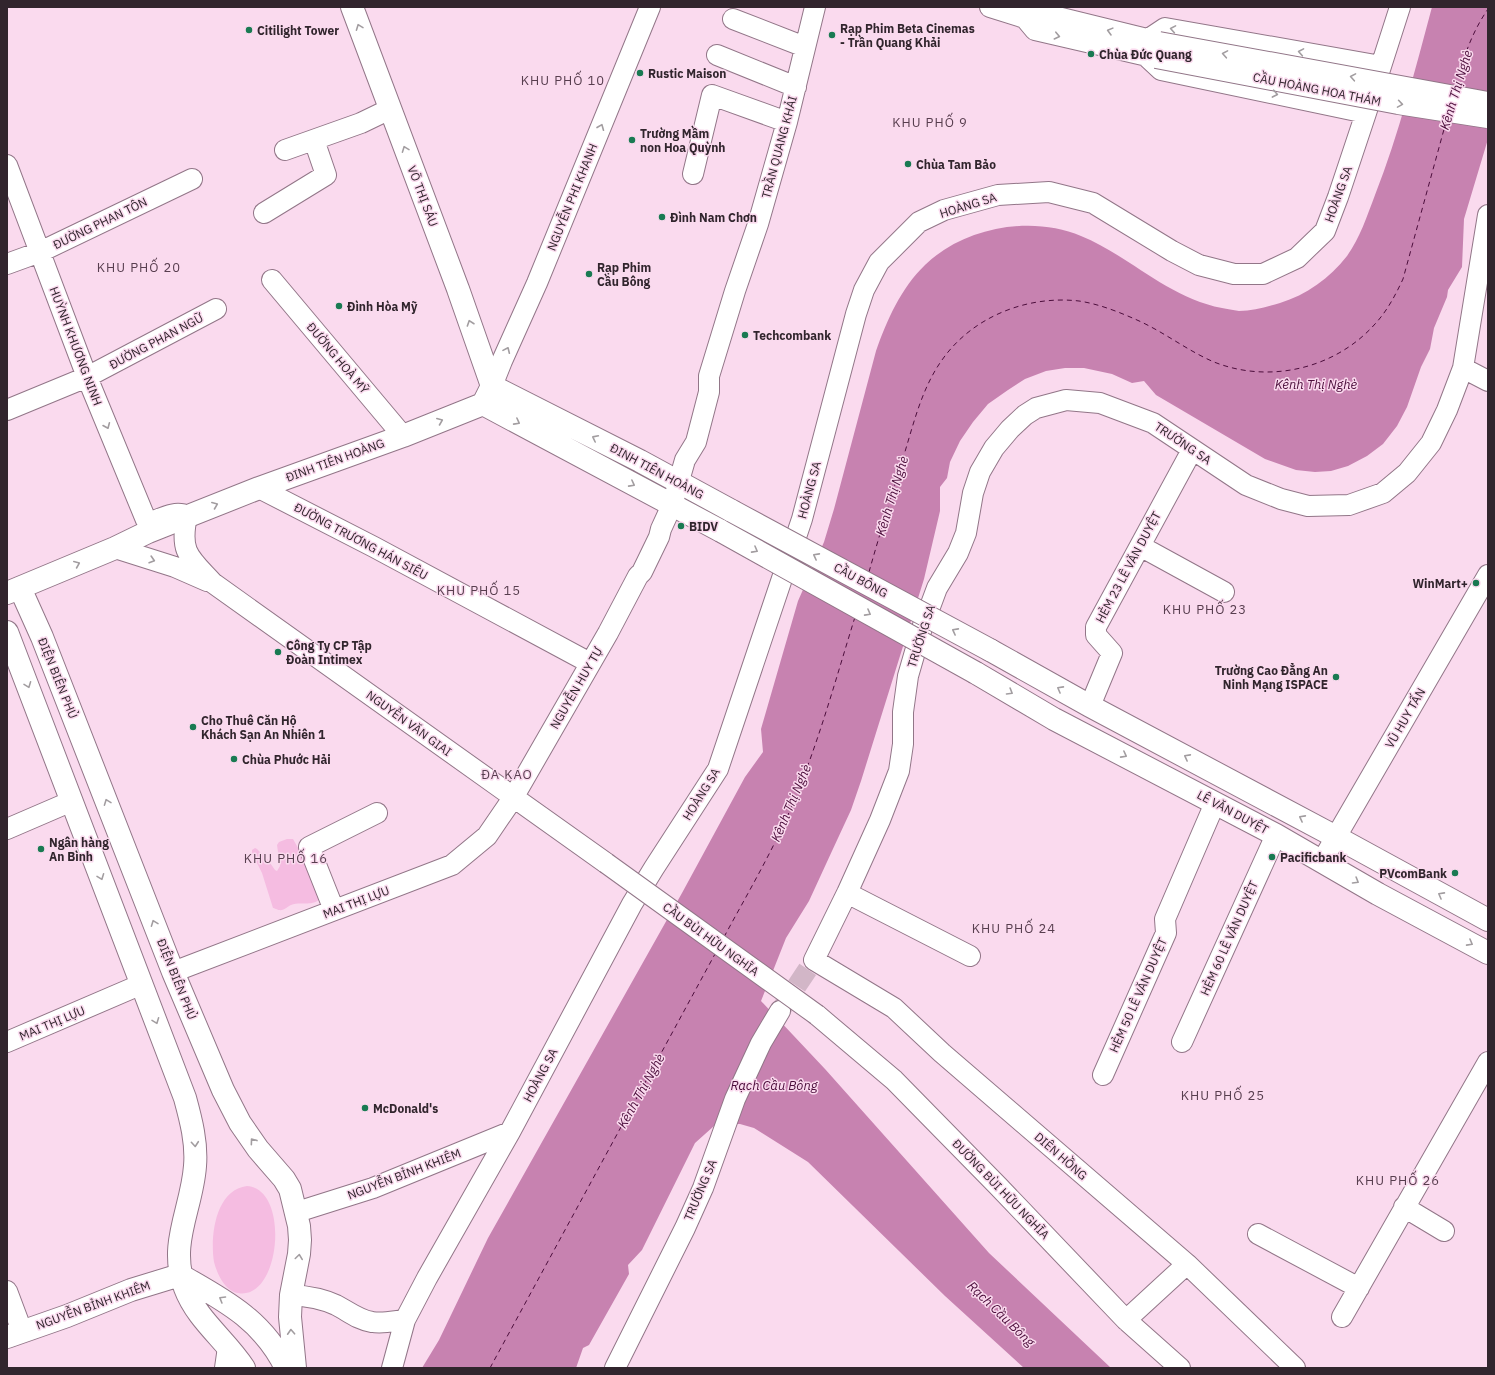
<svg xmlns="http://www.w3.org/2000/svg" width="1495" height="1375" font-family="'IBM Plex Sans',sans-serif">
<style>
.green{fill:#f5bce1}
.water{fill:#c782b0}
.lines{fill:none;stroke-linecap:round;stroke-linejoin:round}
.ferry{stroke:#4b0d3b;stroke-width:1;stroke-dasharray:5 4;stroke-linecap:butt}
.minor-tunnel{stroke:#d2b6c7;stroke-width:20;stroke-dasharray:20 10;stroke-linecap:butt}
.minor-casing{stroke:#927688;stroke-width:22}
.major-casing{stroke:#927688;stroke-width:24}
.minor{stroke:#fff;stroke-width:20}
.major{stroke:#fff;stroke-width:22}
.minor-bridge-casing{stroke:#927688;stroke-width:22;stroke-linecap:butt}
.major-bridge-casing{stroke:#927688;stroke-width:24;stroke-linecap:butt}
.minor-bridge{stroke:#fff;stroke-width:20}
.major-bridge{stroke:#fff;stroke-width:22}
.oneway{stroke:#a29da0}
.poi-dot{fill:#197a52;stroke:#fadaee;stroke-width:1.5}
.labels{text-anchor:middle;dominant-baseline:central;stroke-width:3;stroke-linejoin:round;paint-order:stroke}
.poi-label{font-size:12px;font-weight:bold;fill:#31252d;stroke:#fadaee;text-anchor:start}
.street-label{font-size:12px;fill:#31252d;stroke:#fadaee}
.neighbourhood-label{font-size:13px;letter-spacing:1px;fill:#583e4f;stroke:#fadaee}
.water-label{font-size:13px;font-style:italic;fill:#4b0d3b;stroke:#fadaee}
</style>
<rect width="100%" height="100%" fill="#fadaee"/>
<path class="green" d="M287,839h6l9,16 18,44c-9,8 -20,2 -29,6 -3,1 -7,6 -12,5 -1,0 -5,-2 -6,-2l-11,-35 -10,-20v-3l3,-2 2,1 11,11 7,10 2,1 3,-5 -3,-21 2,-3z
M247,1186c45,3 33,122 -13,106 -11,-5 -17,-19 -20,-30 -4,-25 1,-72 33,-76z"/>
<path class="water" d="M1432,7h56v132l-24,80 -2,48 -14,23 -1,7 -13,31 -4,21 -9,18 -14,40 -10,19 -14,18 -16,12 -19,10 -17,5 -16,1 -19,-2 -31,-11 -109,-64 -12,-14 -12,2 -20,-9 -28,-6h-19l-19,3 -21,8 -17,11 -20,14 -15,18 -13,19 -10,21 -3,16 -7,9v24l-16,68 -63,202 -10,29 -19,41 -23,50 -23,37 -25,63 64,68 164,184 122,115h-87l-79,-72 -137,-134 -54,-34 -14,-4h-19l-7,2 -19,17 -53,107 -14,15 1,9 -40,71 -6,3 -7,20h-154l17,-28 49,-102 194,-345 63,-116 18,-25 -2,-23 37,-128 26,-59 10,-33 42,-158c11,-31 25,-63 49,-86 39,-38 107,-50 156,-29 49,20 87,62 141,72 5,1 11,2 17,3 14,0 27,-4 41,-8 26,-8 50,-25 67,-47 13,-18 20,-40 28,-61 24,-61 40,-125 57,-188z"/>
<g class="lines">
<path class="ferry" d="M1456,86c7,-28 16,-54 32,-77
M869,572c11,-39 23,-78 35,-117 10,-33 18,-67 38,-95 30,-43 85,-65 137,-59 20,3 40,11 58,19 27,12 51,31 77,42 55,22 121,7 161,-38 12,-13 20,-28 28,-45l43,-157
M724,937c26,-48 54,-95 74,-146 23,-57 39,-116 57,-174
M490,1368l225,-414"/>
<path class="minor-tunnel" d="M780,1011l34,-51"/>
<defs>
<path id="minor" d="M990,7l35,11 10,12 121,28
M1025,18l16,-5 118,29
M733,19l72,28
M1147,40l18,-12 216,38
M717,55l79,32
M1146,56l15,14 205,43
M285,150l76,-27 29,-14
M7,165l80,212 59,143 5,2c11,-4 25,-12 36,-6 -8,37 3,42 26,67l393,280
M693,174l19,-79 75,27
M264,213l62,-38 -12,-35
M7,264l33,-12 152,-73
M272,280l131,156
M1463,368l25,13
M492,386l10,-25 35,-78 113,-276
M7,410l80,-33 129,-68
M259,488l115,59 216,116
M1140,546l84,46
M115,548l60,19 32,14
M1090,706l22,-53 -16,-18v-8l96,-177
M7,829l65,-28
M1322,861l166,-286
M847,893l123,63
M334,910l-25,-63 68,-34
M173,972l279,-107 35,-29 26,-38 95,-165 30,-57 4,-4 17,-35 2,-8 11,-24 13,-45 11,-18 13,-50v-16l26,-85 23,-67 29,-102 28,-115
M817,1015l77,65 104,106 128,134 54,48
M7,1042l135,-58
M1182,1042l94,-207
M1103,1075l63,-142 -1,-14 50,-116
M1404,1207l40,24
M297,1212l76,-24 137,-56
M1258,1234l101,54
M7,1291l15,40
M291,1295c16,1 30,3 45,10 12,6 22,15 36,17 11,2 22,-1 33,-2
M1342,1317l146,-255
M1126,1320l61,-56
M225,1368l3,-21
M392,1368l13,-48 22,-42 83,-146 122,-228 22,-36 64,-99 84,-250 54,-205 8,-24 15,-28 40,-40 25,-12 54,-15 51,-3 44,11 79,48 27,14 35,9h29l34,-16 28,-27 13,-34 28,-84 34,-106
M615,1368l70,-140 18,-40 32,-89 26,-56 19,-32
M1295,1368l-108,-104 -245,-211 -48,-45 -80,-48 33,-67 33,-73 19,-49 4,-27v-32l5,-36 13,-45 16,-43 21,-35 8,-20 7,-40 7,-21 14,-24 16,-19 15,-14 11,-7 30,-8 34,3 53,20 93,62 35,14 27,7 41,-1 34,-12 24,-20 24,-30 16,-33 16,-42 25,-153"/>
<path id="major" d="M352,7l106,282 34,97
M492,386l148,75 92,50
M483,404l238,127
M20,588l22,49 131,335 50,118 17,33 18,26 26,30 6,10 9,37 1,14 -1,14 -8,41 -1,22 5,51
M7,593l108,-45 33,-16 111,-44 144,-52 80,-32 9,-18
M7,632l178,466c6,22 12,45 10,68 -3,43 -27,78 -10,122 12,32 41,52 59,80
M990,650l100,56 246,131 152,83
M976,673l78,46 222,116 102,59 110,59
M180,1275c44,25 83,45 106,93
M7,1337l60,-21 64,-26 49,-15"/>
</defs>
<use href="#minor" class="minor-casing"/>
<use href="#major" class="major-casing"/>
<use href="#minor" class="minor"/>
<use href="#major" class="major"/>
<defs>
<path id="minor-bridge" d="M1159,42l329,60
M1156,58l242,46 90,14
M606,863l211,152"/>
<path id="major-bridge" d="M732,511l258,139
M721,531l255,142"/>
</defs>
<use href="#minor-bridge" class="minor-bridge-casing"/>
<use href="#major-bridge" class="major-bridge-casing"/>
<use href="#minor-bridge" class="minor-bridge"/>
<use href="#major-bridge" class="major-bridge"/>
</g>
<defs><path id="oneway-chevron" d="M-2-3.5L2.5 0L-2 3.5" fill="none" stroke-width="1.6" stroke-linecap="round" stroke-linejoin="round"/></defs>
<g class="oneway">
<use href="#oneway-chevron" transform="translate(359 27) rotate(-111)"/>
<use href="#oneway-chevron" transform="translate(1173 29) rotate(-170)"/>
<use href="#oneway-chevron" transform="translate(1110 31) rotate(-165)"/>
<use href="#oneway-chevron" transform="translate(1057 36) rotate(13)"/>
<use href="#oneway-chevron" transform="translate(1301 52) rotate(-170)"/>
<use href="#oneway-chevron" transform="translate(1225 54) rotate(-170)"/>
<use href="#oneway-chevron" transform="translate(1353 77) rotate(-170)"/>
<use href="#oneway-chevron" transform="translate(1275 94) rotate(11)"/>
<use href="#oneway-chevron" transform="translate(1400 104) rotate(9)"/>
<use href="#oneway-chevron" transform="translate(601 127) rotate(-68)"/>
<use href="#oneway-chevron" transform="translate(405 149) rotate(-111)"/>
<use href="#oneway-chevron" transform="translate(470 323) rotate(-109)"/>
<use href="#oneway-chevron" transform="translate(507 350) rotate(-66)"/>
<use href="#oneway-chevron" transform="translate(440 421) rotate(-22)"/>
<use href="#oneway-chevron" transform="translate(517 422) rotate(28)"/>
<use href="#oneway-chevron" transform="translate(107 426) rotate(67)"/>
<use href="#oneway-chevron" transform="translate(595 438) rotate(-153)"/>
<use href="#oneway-chevron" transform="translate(632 484) rotate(28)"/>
<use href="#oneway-chevron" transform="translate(215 505) rotate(-22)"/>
<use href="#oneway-chevron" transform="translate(755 550) rotate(29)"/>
<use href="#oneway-chevron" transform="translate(816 556) rotate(-152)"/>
<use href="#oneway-chevron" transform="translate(152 560) rotate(17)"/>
<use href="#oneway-chevron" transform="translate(77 564) rotate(-23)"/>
<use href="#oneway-chevron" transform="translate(868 613) rotate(29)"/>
<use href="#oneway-chevron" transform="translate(955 631) rotate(-152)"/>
<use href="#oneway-chevron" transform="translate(28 685) rotate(69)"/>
<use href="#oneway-chevron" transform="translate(1060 689) rotate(-151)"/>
<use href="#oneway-chevron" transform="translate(1010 692) rotate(31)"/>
<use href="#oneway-chevron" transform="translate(1124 755) rotate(28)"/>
<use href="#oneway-chevron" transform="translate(1187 757) rotate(-152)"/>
<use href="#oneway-chevron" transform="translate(107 802) rotate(-111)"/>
<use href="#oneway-chevron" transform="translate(1302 818) rotate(-152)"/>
<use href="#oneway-chevron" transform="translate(101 877) rotate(69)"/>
<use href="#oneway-chevron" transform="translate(1356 881) rotate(31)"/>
<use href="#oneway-chevron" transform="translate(1441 895) rotate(-151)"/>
<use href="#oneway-chevron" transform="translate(154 923) rotate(-111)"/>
<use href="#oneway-chevron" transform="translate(1470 943) rotate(29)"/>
<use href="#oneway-chevron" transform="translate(156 1021) rotate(69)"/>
<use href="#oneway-chevron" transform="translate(253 1141) rotate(-126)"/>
<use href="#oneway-chevron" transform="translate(195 1144) rotate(85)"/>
<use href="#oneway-chevron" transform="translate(299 1257) rotate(-82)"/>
<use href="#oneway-chevron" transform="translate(222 1299) rotate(-149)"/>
<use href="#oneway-chevron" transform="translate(291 1332) rotate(-93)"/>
</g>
<g class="poi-dot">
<circle cx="249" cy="30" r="4"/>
<circle cx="832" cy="35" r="4"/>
<circle cx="1091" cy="54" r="4"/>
<circle cx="640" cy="73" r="4"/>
<circle cx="632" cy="140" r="4"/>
<circle cx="908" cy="164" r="4"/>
<circle cx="662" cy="217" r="4"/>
<circle cx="589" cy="274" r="4"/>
<circle cx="339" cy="306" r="4"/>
<circle cx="745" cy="335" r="4"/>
<circle cx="681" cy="526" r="4"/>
<circle cx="1476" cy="583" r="4"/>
<circle cx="278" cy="652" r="4"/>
<circle cx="1336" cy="677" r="4"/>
<circle cx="193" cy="727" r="4"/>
<circle cx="234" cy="759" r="4"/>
<circle cx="41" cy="849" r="4"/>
<circle cx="1272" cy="857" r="4"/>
<circle cx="1455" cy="873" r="4"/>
<circle cx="365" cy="1108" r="4"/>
</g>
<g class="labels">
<g class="poi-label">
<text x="840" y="28">Rạp Phim Beta Cinemas<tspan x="840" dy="14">- Trần Quang Khải</tspan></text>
<text x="257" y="30">Citilight Tower</text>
<text x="1099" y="54">Chùa Đức Quang</text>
<text x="648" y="73">Rustic Maison</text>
<text x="640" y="133">Trường Mầm<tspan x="640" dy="14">non Hoa Quỳnh</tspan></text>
<text x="916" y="164">Chùa Tam Bảo</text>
<text x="670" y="217">Đình Nam Chơn</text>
<text x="597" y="267">Rạp Phim<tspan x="597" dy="14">Cầu Bông</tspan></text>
<text x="347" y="306">Đình Hòa Mỹ</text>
<text x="753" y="335">Techcombank</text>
<text x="689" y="526">BIDV</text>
<text x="1468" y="583" text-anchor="end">WinMart+</text>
<text x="286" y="645">Công Ty CP Tập<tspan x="286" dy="14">Đoàn Intimex</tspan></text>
<text x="1328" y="670" text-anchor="end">Trường Cao Đẳng An<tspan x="1328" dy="14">Ninh Mạng ISPACE</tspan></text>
<text x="201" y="720">Cho Thuê Căn Hộ<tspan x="201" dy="14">Khách Sạn An Nhiên 1</tspan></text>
<text x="242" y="759">Chùa Phước Hải</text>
<text x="49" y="842">Ngân hàng<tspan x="49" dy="14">An Bình</tspan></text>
<text x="1280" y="857">Pacificbank</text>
<text x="1447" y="873" text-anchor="end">PVcomBank</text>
<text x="373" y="1108">McDonald's</text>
</g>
<g class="street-label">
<text transform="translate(1317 89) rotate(11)">CẦU HOÀNG HOA THÁM</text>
<text transform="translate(779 147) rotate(-75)">TRẦN QUANG KHẢI</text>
<text transform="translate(1338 194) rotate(-70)">HOÀNG SA</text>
<text transform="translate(423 196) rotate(69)">VÕ THỊ SÁU</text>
<text transform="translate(572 197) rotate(-68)">NGUYỄN PHI KHANH</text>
<text transform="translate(968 205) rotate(-17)">HOÀNG SA</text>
<text transform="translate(100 223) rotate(-26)">ĐƯỜNG PHAN TÔN</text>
<text transform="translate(156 341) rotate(-28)">ĐƯỜNG PHAN NGỮ</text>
<text transform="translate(76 346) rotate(69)">HUỲNH KHƯƠNG NINH</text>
<text transform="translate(338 358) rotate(50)">ĐƯỜNG HOÀ MỸ</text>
<text transform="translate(1183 443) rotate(34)">TRƯỜNG SA</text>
<text transform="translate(335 460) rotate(-20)">ĐINH TIÊN HOÀNG</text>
<text transform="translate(657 471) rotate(28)">ĐINH TIÊN HOÀNG</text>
<text transform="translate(809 490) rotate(-75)">HOÀNG SA</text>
<text transform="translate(361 541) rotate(28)">ĐƯỜNG TRƯƠNG HÁN SIÊU</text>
<text transform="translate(1128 567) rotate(-62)">HẺM 23 LÊ VĂN DUYỆT</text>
<text transform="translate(861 580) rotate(28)">CẦU BÔNG</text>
<text transform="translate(921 636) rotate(-72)">TRƯỜNG SA</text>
<text transform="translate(58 678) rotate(68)">ÐIỆN BIÊN PHỦ</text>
<text transform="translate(576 688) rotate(-60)">NGUYỄN HUY TỰ</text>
<text transform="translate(1405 718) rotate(-60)">VŨ HUY TẤN</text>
<text transform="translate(409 723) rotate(36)">NGUYỄN VĂN GIAI</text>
<text transform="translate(701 794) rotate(-58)">HOÀNG SA</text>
<text transform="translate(1233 812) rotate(28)">LÊ VĂN DUYỆT</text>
<text transform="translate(356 902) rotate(-21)">MAI THỊ LỰU</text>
<text transform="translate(1229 938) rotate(-66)">HẺM 60 LÊ VĂN DUYỆT</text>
<text transform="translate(711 939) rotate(36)">CẦU BÙI HỮU NGHĨA</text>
<text transform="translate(177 979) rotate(68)">ÐIỆN BIÊN PHỦ</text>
<text transform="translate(1138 995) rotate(-66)">HẺM 50 LÊ VĂN DUYỆT</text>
<text transform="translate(52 1023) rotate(-23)">MAI THỊ LỰU</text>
<text transform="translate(540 1075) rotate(-62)">HOÀNG SA</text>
<text transform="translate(1061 1156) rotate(41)">DIÊN HỒNG</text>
<text transform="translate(404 1174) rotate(-21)">NGUYỄN BỈNH KHIÊM</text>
<text transform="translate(1001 1189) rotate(46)">ĐƯỜNG BÙI HỮU NGHĨA</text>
<text transform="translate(700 1190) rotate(-67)">TRƯỜNG SA</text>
<text transform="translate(93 1305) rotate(-20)">NGUYỄN BỈNH KHIÊM</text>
</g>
<g class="neighbourhood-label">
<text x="563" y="80">KHU PHỐ 10</text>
<text x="930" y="122">KHU PHỐ 9</text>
<text x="139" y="267">KHU PHỐ 20</text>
<text x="479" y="590">KHU PHỐ 15</text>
<text x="1205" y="609">KHU PHỐ 23</text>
<text x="507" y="774">ĐA KAO</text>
<text x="286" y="858">KHU PHỐ 16</text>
<text x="1014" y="928">KHU PHỐ 24</text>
<text x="1223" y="1095">KHU PHỐ 25</text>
<text x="1398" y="1180">KHU PHỐ 26</text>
</g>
<g class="water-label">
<text transform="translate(1456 90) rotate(-73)">Kênh Thị Nghè</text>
<text x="1316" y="384">Kênh Thị Nghè</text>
<text transform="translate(892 496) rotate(-73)">Kênh Thị Nghè</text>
<text transform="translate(791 803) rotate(-67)">Kênh Thị Nghè</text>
<text x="774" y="1085">Rạch Cầu Bông</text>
<text transform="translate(641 1091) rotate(-61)">Kênh Thị Nghè</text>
<text transform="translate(1001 1314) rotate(44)">Rạch Cầu Bông</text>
</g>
</g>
<rect width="1495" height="1375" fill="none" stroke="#31252d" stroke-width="16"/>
</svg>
